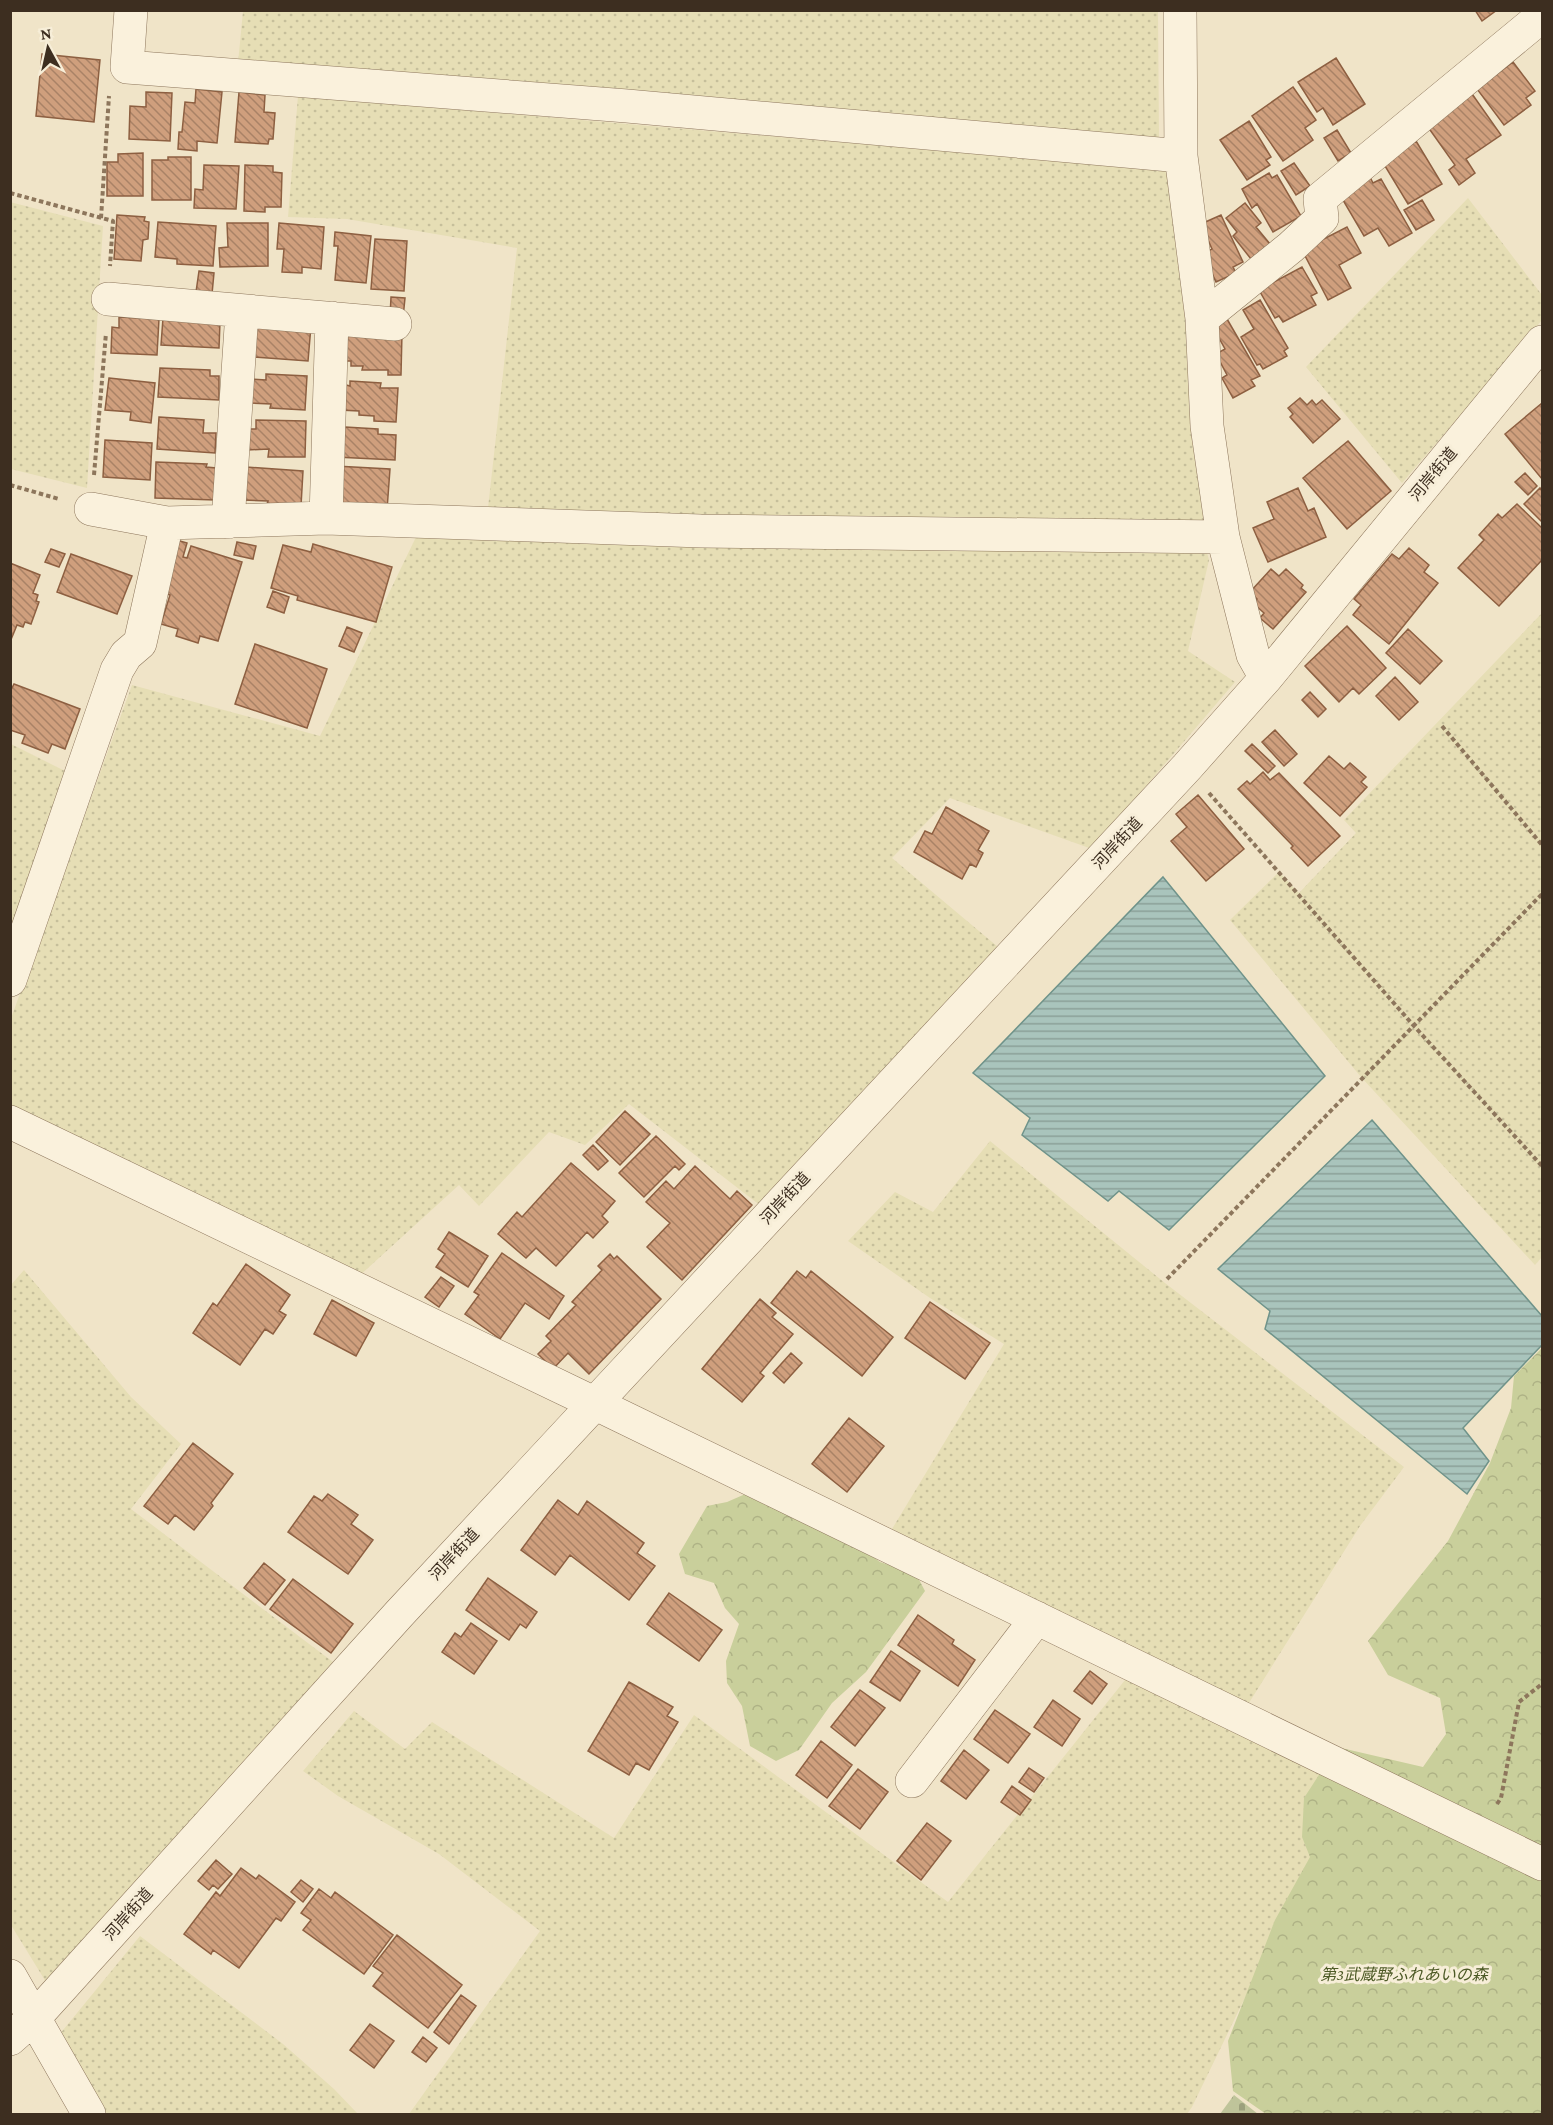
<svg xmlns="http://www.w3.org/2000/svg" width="1553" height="2125" font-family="'Crimson Pro','Noto Sans JP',serif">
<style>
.farmland{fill:url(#farmland-dots)}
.forest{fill:url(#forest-crowns)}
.cemetery{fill:url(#cemetery-stones)}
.water{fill:url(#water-rules);stroke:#6f938a;stroke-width:1.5}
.building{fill:url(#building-back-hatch);stroke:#8d5f41;stroke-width:1.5}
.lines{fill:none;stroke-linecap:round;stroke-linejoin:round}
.minor-casing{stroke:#8d765c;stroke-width:34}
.path{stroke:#8d765c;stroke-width:4;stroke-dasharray:4.5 3;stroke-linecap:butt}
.minor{stroke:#faf1dc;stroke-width:33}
.labels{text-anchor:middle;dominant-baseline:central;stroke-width:6;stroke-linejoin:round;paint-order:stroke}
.street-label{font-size:16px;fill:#3d2e20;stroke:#f7eed8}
.park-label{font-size:16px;font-style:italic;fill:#4d5a26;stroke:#f7eed8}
</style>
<defs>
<pattern id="farmland-dots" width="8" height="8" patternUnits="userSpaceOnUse" patternTransform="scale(1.5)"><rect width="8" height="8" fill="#e6deb5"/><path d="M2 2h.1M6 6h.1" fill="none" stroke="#c6bf9b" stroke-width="1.8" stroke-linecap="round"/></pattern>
<pattern id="forest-crowns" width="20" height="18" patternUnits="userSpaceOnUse" patternTransform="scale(1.5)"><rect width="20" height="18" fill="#c9cf9b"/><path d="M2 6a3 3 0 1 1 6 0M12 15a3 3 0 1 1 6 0" fill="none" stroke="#aeb285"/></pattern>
<pattern id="cemetery-stones" width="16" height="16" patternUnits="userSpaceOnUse" patternTransform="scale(1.5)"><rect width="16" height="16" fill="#bfc49a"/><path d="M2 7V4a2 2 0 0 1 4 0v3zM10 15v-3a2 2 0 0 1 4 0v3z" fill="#9ca07d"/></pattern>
<pattern id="water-rules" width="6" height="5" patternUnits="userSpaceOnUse" patternTransform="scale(1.5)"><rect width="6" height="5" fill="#a9c4bc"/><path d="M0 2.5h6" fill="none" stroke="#8ba098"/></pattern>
<pattern id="building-back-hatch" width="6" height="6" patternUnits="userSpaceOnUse" patternTransform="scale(1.5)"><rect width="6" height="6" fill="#cf9f7d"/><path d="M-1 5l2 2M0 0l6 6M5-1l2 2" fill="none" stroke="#a98266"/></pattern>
</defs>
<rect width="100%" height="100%" fill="#f0e4c8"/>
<path class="farmland" d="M243,11h915l1,128 -921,-76z
M298,96l870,74 44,357 -725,-10 30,-269 -170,-29 -59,-2z
M1468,198l74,97v25l-140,163 -96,-116z
M10,202l93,24 -16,262 -76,-19z
M416,537l790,12 3,11 -21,91 47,31 -143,167 -142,-51 -58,60 112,94 -243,254 -132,-102 -44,41 -36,-13 -70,74 -20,-21 -102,93 -346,-172 -1,-85 122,-336 188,51z
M1542,613v644l-7,8 -174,-188 -131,-157 49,-48 20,21 57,-60 -12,-13z
M11,744l58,29 -58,172z
M990,1141l175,142 239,184 -44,59 -113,180 -355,-177 112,-185 -74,-46 -82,-57 47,-49 38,20z
M24,1270l107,127 50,47 -50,65 202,153 -287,320 -35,-57 -1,-639z
M1129,1675l219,110 -156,322 -5,7h-778l131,-183 -101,-77 -101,-58 -35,-25 51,-60 51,38 27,-27 182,116 80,-123 254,187z
M140,1936l143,108 51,45 24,25h-258l-41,-79z"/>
<path class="forest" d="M1542,1348v766h-276l-33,-23 -5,-50 47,-121 35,-63 -8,-20 2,-39 33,-51 86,20 23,-33 -6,-36 -52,-23 -20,-34 80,-100 42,-78 21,-55 3,-32z
M750,1492l99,47 31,23 36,12 9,17 -59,81 -34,31 -33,47 -23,11 -26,-15 -8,-40 -15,-23 -1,-22 13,-37 -14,-16 -11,-25 -29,-9 -6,-20 28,-48 20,-4z"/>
<path class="cemetery" d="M1234,2095l24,19h-38z"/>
<path class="water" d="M1163,877l162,199 -156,154 -50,-39 -11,10 -86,-66 8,-17 -57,-45z
M1372,1120l170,196v29l-79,83 26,33 -22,33 -202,-165 5,-18 -52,-42z"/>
<path class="building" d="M1475,10h22l-15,11z
M42,54l58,6 -6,62 -58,-6z
M1336,58l29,46 -32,21 -10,-17 -6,4 -19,-30z
M1513,62l22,29 -9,7 5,7 -27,20 -27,-36z
M1293,87l23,33 -11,8 8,12 -30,21 -31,-45z
M196,89l26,3 -5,51 -20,-2v10l-19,-2 1,-17h3l3,-30 10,1z
M1470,91l31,44 -35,24 9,14 -16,12 -10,-15 6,-5 -27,-38z
M146,92l26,1 -2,48 -41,-2 1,-33 16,1z
M239,92l26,3 -1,17 11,1 -2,26h-4l-1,5 -33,-2z
M1249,121l22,36 -5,3 4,5 -23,15 -27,-40z
M1337,130l14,23 -13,8 -14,-23z
M1416,141l26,43 -34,20 -26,-43z
M143,153v43h-36v-34h11v-8z
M168,157h23v43h-39v-40h16z
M1294,163l16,23 -14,9 -15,-24z
M204,165l35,1 -3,43 -42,-1 1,-19 8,1z
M245,165l28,1v6l9,1 -1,34h-16v5l-21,-1z
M1269,173l3,5 5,-3 24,41 -28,16 -16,-28 -5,4 -10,-19z
M1370,177l3,6 8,-4 31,54 -23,13 -11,-18 -14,8 -24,-41z
M1422,200l12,20 -18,10 -12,-20z
M1245,203l16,20 -5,4 14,17 -19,15 -18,-23 4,-4 -11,-14z
M117,215l28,2 -1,4 5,1 -1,17 -5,1 -2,21 -27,-2z
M1221,215l22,47 -10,5 3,6 -20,9 -13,-28 9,-5 -11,-25z
M158,222l58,4 -3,40 -36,-2v-5l-22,-2z
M227,223h41v43l-48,1 -1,-19 9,-1z
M279,223l45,4 -3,42 -19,-2v6l-20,-1 2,-23h-7z
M1347,227l14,26 -22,12 12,23 -23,12 -26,-50z
M335,232l36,4 -5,47 -31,-3 3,-34h-4z
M375,239l32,2 -3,50 -33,-2z
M1302,267l15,26 -6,3 5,9 -33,17 -4,-6 -4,2 -16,-28z
M199,271l15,2 -2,21 -16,-2z
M391,297l14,1 -2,20 -13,-1z
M1260,300l28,48 -4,3 3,5 -24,13 -3,-5 -3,1 -16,-28 13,-8 -11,-19z
M119,317l40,2 -2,36 -46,-2 1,-26 7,1z
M163,318l57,4 -1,26 -58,-3z
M1227,319l33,57 -9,4 4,6 -22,12 -11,-20 5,-3 -11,-21 9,-5 -12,-22z
M257,322l54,4 -3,35 -54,-4z
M339,332l63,1 -1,42h-13v-5h-26l1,-4h-12v-5h-12z
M160,368l50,2v6h9v24l-61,-3z
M266,374l41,2 -2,34 -35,-2 1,-4 -20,-1 1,-24 14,1z
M109,378l46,5 -4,40 -21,-3 1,-8 -26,-2z
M350,381l31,2 -1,5h18l-2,34 -22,-1v-5l-15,-1v-4l-19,-1 6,-25 4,1z
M1300,398l7,7 5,-5 4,5 6,-5 18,19 -27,24 -23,-26 3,-3 -5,-6z
M1542,403v76l-37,-45z
M159,417l45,3 -1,13h13l-1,20 -58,-4z
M256,420l50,1 -1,36h-37l1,-8 -21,1 1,-21h7z
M345,427l33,2v5l18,1 -1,25 -59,-3z
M105,440l47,3 -2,37 -47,-3z
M1348,441l43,50 -44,38 -44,-51z
M156,462l51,2 -1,3 10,1 -1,32 -60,-2z
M335,466l55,3 -3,41 -47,-3z
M246,467l57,4 -2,35 -34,-2 1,-3 -24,-1z
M1525,473l12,13 -9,9 -13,-13z
M1298,488l10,23 6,-3 12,29 -58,25 -15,-34 21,-9 -7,-17z
M1540,488l2,3v31l-18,-18z
M1517,504l25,24v32l-43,46 -41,-38 26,-28 -5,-5 19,-21 4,4z
M173,539l14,4 -4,14 4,1 4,-12 51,16 -24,79 -18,-5 -2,7 -22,-7 2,-7 -17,-5 9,-29 -13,-4z
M237,542l19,4 -3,13 -19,-4z
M313,544l79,23 -16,55 -79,-22 1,-4 -27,-8 12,-43 28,7z
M1409,548l20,17 -5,7 14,11 -49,61 -36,-29 8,-10 -7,-6 38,-45 7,5z
M51,549l14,5 -6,13 -14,-5z
M71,554l61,22 -15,38 -60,-22z
M10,563l30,12 -7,18 5,2 -2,6 3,1 -8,22 -6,-2 -2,5 -6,-2 -7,17z
M1271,569l8,7 7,-7 17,16 -2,3 5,4 -33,37 -13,-11 4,-5 -11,-10 4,-4 -7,-7z
M273,591l16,6 -5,16 -17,-6z
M1347,626l39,42 -27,26 -6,-6 -14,14 -34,-36z
M347,627l15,6 -8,19 -15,-6z
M1408,629l34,32 -22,23 -34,-31z
M255,644l72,25 -20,59 -72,-24z
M1395,677l23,25 -19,18 -23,-24z
M14,684l66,25 -15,40 -13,-5 -4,9 -26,-10 3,-8 -15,-5v-38z
M1310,692l16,17 -8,8 -16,-17z
M1275,730l22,24 -13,12 -22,-24z
M1252,744l23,22 -7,7 -23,-22z
M1329,756l15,13 6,-6 16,14 -5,5 6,5 -27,29 -36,-33z
M1263,772l7,8 9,-7 61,63 -32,30 -17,-18 2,-2 -55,-57 9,-8 3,3z
M1198,795l46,54 -38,32 -35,-40 16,-14 -11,-13z
M946,807l43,24 -11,19 5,3 -7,14 -6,-3 -8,15 -48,-27 11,-21 7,3z
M625,1111l25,23 -30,31 -24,-23z
M656,1136l29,28 -6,6 -4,-4 -31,31 -25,-24z
M593,1145l15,16 -10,9 -15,-15z
M571,1163l44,38 -13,15 6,6 -15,16 -6,-6 -31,34 -20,-18 -10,10 -28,-24 19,-22 5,5z
M695,1166l35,33 7,-8 15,14 -70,75 -35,-33 23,-24 -24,-21 20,-21 8,8z
M449,1232l39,24 -20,31 -32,-20 9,-13 -7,-5z
M502,1253l62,43 -15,23 -24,-16 -25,36 -35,-25 14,-19 -5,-3z
M610,1254l4,5 3,-3 44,43 -72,75 -21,-21 -15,16 -15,-15 13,-13 -5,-5 30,-31 -4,-3 30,-32 -4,-4z
M246,1264l44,31 -11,16 7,4 -13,19 -8,-5 -25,36 -47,-32 20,-30 4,3z
M797,1271l9,7 5,-7 82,66 -31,39 -91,-73z
M441,1277l13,9 -15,21 -14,-10z
M760,1299l16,14 -4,4 21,17 -33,39 4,3 -22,26 -40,-33z
M332,1300l42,23 -18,33 -42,-22z
M930,1302l60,41 -25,36 -60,-41z
M791,1353l11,10 -18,20 -11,-10z
M849,1418l35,28 -37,46 -35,-28z
M193,1443l40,31 -22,29 2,3 -19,24 -19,-15 -7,9 -24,-18z
M328,1494l30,21 -7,9 22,16 -25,34 -60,-42 26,-36 8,5z
M558,1500l20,15 9,-14 57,42 -7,10 18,13 -26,34 -59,-45 -15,20 -34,-25z
M264,1563l21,17 -20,25 -21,-17z
M488,1578l49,34 -11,16 -6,-4 -11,16 -43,-30z
M293,1579l60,45 -22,29 -61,-44z
M669,1593l53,37 -23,31 -52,-37z
M918,1615l36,25 -2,4 23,16 -17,26 -60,-41z
M471,1623l26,18 -23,33 -32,-22 13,-19 6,4z
M891,1651l29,20 -20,30 -30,-19z
M1090,1671l17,13 -15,20 -18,-13z
M629,1682l44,25 -6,9 11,6 -29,48 -13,-7 -7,12 -41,-24z
M860,1690l25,18 -30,38 -24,-19z
M1053,1700l27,19 -18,27 -28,-19z
M995,1710l35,24 -22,29 -34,-24z
M821,1741l31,24 -25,33 -31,-23z
M964,1750l25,20 -23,29 -25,-18z
M1029,1768l15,10 -10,14 -15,-10z
M858,1769l30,23 -28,37 -31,-23z
M1012,1786l19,14 -11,15 -19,-13z
M927,1823l24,18 -30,39 -24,-19z
M216,1860l16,14 -14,15 -5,-4 -4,5 -11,-9z
M241,1868l15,11 3,-4 36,27 -14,19 -5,-3 -37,50 -26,-18 -2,4 -27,-20 32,-42 4,4z
M301,1880l12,9 -10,13 -12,-10z
M319,1889l12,9 4,-6 58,43 -29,39 -61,-44 8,-10 -10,-7z
M397,1935l65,50 -34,43 -55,-42 10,-13 -10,-7z
M461,1995l15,11 -27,38 -15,-12z
M370,2024l24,17 -20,27 -24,-18z
M423,2037l14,11 -11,14 -14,-10z"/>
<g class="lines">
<defs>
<path id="minor" d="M131,10l-4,57 500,39 554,50
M1180,10l1,146 21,163 5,107 16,111 30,118 13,23
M108,299l287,25
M1202,319l89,-72 31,-29 -2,-19 222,-183
M91,509l76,14 159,-5 375,13 522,6
M326,518l6,-200
M228,522l14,-210
M10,980l107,-310 9,-15 14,-12 27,-120
M10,1122l584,281 948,461
M912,1781l125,-163
M10,1976l79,138
M10,2039l25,-22 364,-403 788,-847 79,-89 276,-336"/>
</defs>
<use href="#minor" class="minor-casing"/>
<path class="path" d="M10,193l103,28 -3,45
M101,218l8,-122
M94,475l12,-142
M10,485l49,14
M1442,726l100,119
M1209,793l205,233 128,140
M1167,1279l375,-385
M1497,1804l4,-6 18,-96 23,-18"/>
<use href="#minor" class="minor"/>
</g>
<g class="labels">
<g class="street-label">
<text transform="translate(1433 474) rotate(-50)">河岸街道</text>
<text transform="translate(1117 843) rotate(-47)">河岸街道</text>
<text transform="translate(785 1198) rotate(-47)">河岸街道</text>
<text transform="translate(454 1554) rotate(-47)">河岸街道</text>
<text transform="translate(128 1914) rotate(-48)">河岸街道</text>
</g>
<g class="park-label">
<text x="1404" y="1974">第3武蔵野ふれあいの森</text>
</g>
</g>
<rect width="1553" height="2125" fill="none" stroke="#3d2e20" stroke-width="24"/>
<g transform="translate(48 48) rotate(352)" stroke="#f7eed8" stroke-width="4.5" paint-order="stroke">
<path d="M0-4.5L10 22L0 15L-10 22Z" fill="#3d2e20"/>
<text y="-9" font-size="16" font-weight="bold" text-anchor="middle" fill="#3d2e20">N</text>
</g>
</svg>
